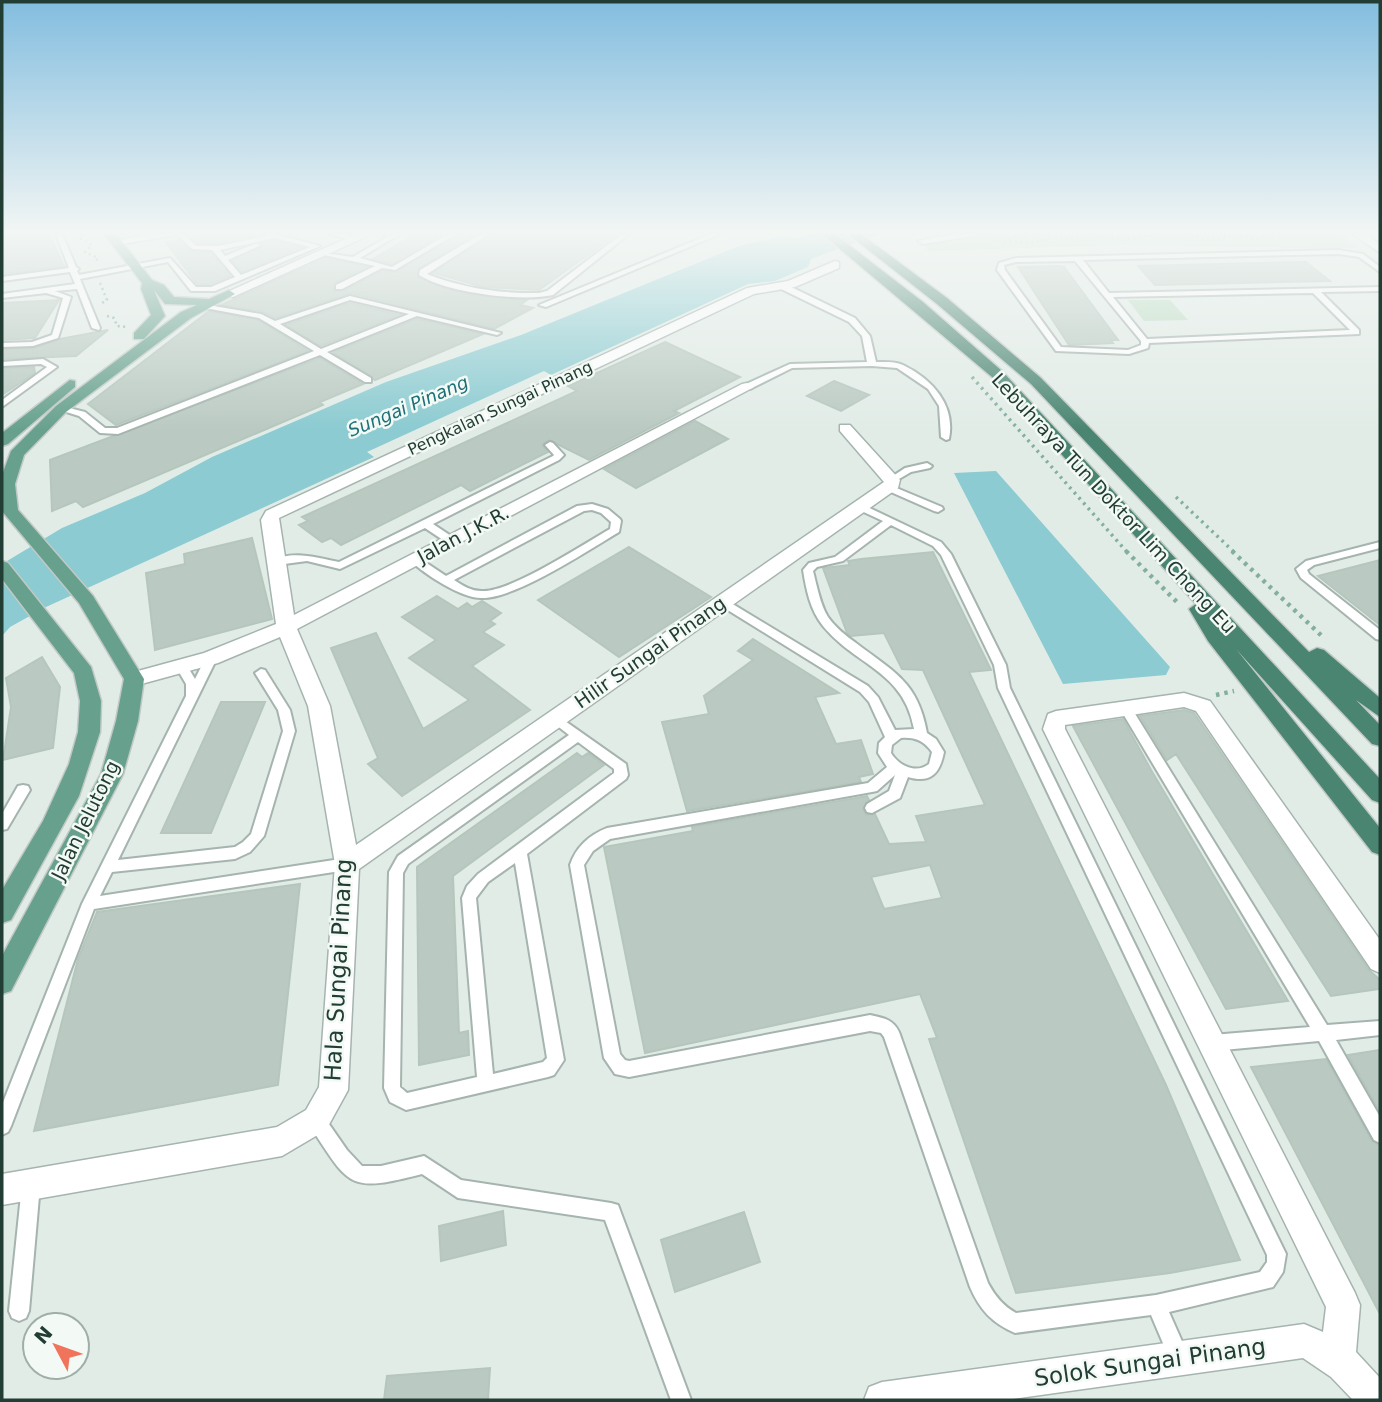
<svg xmlns="http://www.w3.org/2000/svg" width="1382" height="1402" font-family="'DejaVu Sans',sans-serif">
<style>
.green{fill:#bbddc2}
.water{fill:#8bcbd1}
.building{fill:#bacac2;stroke:#b5c6bd;stroke-width:2;fill-rule:evenodd}
.lines{fill:none;stroke-linecap:round;stroke-linejoin:round}
.service-casing{stroke:#a5b4ae;stroke-width:4}
.pedestrian-casing{stroke:#a5b4ae;stroke-width:4}
.minor-casing{stroke:#a5b4ae;stroke-width:3}
.tertiary-casing{stroke:#a5b4ae;stroke-width:3}
.primary-casing{stroke:#c1c9c6;stroke-width:3}
.trunk-casing{stroke:#c1c9c6;stroke-width:3}
.path-far2{stroke:#83af9e;stroke-width:2.5;stroke-dasharray:2 3.5;stroke-linecap:butt}
.path-far1{stroke:#83af9e;stroke-width:3.5;stroke-dasharray:2.5 4.5;stroke-linecap:butt}
.path{stroke:#83af9e;stroke-width:4.5;stroke-dasharray:3.5 5;stroke-linecap:butt}
.service{fill:#fff;fill-rule:evenodd}
.pedestrian{fill:#fff;fill-rule:evenodd}
.minor{fill:#fff;fill-rule:evenodd}
.tertiary{fill:#fff;fill-rule:evenodd}
.primary{fill:#67a18d;fill-rule:evenodd}
.trunk{fill:#4a8572;fill-rule:evenodd}
.labels{text-anchor:middle;dominant-baseline:central;stroke-width:5;stroke-linejoin:round;paint-order:stroke}
.far-street-label{font-size:16px;fill:#223d34;stroke:#f3f9f5}
.far-water-label{font-size:18px;font-style:italic;fill:#1d7078;stroke:#f3f9f5}
.street-label{font-size:19px;fill:#223d34;stroke:#f3f9f5}
.near-street-label{font-size:23px;fill:#223d34;stroke:#f3f9f5}
</style>
<rect width="100%" height="100%" fill="#e2ece7"/>
<path class="green" d="M1001,234h339l18,14 -237,-3 -193,6 -4,-8z
M1128,300h42l18,20 -44,1z"/>
<path class="water" d="M812,234h67l-68,25 -3,8 -33,14 -27,3 -197,91 -7,-4 -177,81 7,5 -328,150 -36,20 -8,9v-72l60,-36 83,-35 67,-36 174,-75 135,-47 218,-89 42,-10 16,3z
M996,471l174,196 -4,8 -103,9 -109,-211z"/>
<path class="building" d="M2,234h47l15,32 -59,8z
M216,234h45l-43,9h-21l-5,-5z
M415,234h28l-51,30 -19,-5z
M458,234h18l-57,34 -1,9 47,17 62,6 -7,5 13,3 -39,21 -143,-36 -76,25 -14,-7 -40,-6 104,-47 42,9 -32,16 -1,8h9l39,-20 14,1z
M492,234h125l-78,56 -56,-3 -50,-14z
M179,240l13,12 19,1 20,23 -21,8h-13l-31,-42z
M275,241l26,6 -59,25 -10,-11 28,-13 1,-4z
M1306,262l24,19 -175,4 -17,-19z
M1059,266l5,1 54,73h-7l2,3 -44,2 -51,-78z
M59,300l-24,38 -33,2v-37z
M350,303l50,12 -79,31 -35,-21z
M209,311l49,9 50,31 -192,74 -28,-21z
M417,319l66,15 -108,46 -42,-28z
M108,330l-32,26 -74,3v-10l32,-1 26,-9z
M665,342l75,35 -66,34 5,2 -90,47 -40,-20 -7,5 6,7 -78,39 -9,-6 -120,60 -10,-7 -9,4 -23,-17 9,-4 -6,-4 275,-126 -9,-5z
M320,358l43,26 -43,18 3,3 -240,102 -7,-6 -24,10 -2,-51z
M34,367l1,6 -33,22v-27z
M834,381l35,14 -28,16 -34,-15z
M695,421l33,18 -92,49 -32,-19z
M252,538l20,81 -117,31 -9,-77 39,-9 -1,-10z
M629,547l82,50 -92,60 -81,-57z
M933,552l58,118 -22,2 197,413 74,175 -70,13 -154,20 -87,-254 8,-1 -17,-44 -275,59 -41,-206 89,-16 -1,-4 175,-31 2,4 -6,9 3,6 9,-1 14,30 37,-2 -10,-26 69,-11 -62,-135 -21,-1 -18,-36 -33,3 -4,-3 -24,-65 27,-3 -2,-4 13,-2zM930,865l12,33 -58,11 -13,-32z
M1380,560v65l-62,-49z
M437,596l21,13 9,-6 5,4 10,-6 19,12 -11,8 5,3 -12,8 21,13 -32,21 58,44 -128,86 -34,-32 10,-6 -47,-110 45,-15 47,96 46,-29 -60,-42 27,-18 -34,-23z
M753,639l86,54 -24,4 21,47 25,-4 12,34 -14,3 2,5 -174,29 -25,-89 47,-8 -5,-18 49,-36 -15,-9z
M42,657l18,30 -7,61 -50,12 8,-53 -5,-29z
M221,702h44l-54,131h-50z
M1184,710l10,3 175,257 11,10v9l-49,7 -155,-242 -9,6 -27,-44z
M1123,719l28,51 137,231 -62,8 -153,-283z
M577,753l5,4 6,-4 16,12 -151,111 6,157 9,-2 1,24 -50,10 -2,-198z
M300,884l-22,201 -244,46 44,-172 19,-47z
M1380,1050v62l-32,-57z
M1326,1059l46,82 8,5v168l-129,-247z
M503,1211l3,34 -65,16 -2,-35z
M744,1212l16,50 -85,30 -14,-52z
M490,1368l-2,32h-104l3,-24z"/>
<g class="lines">
<defs>
<path id="service" d="M56,234h6l14,33 3,2 -2,2 2,4 91,-17 26,29h15l24,-10 -23,-27 -20,-1 -15,-15h7l12,12h22l49,-10 -4,-2h12l45,12 -105,45h-24l-23,-29 -88,17 20,49 -1,2 -7,-2 -15,-39 -22,2 16,6 -13,41 -25,8 -31,1v-4l30,-1 20,-7 11,-37 -17,-5 -44,5v-4l73,-10 -5,-12 -68,9v-4l67,-9zM275,238l35,9 -69,28 -13,-15 31,-14v-2h-4l-30,12 -5,-6z
M330,234h13l16,5 -3,2z
M392,234h8l-40,24 32,9 56,-33h8l-61,36 -13,-2 -40,21h-6v-4l39,-19 -51,-11v-2l29,4z
M481,234h8l-62,40c35,14 75,20 112,19l8,-2 75,-57h7l-76,61c-32,7 -106,-2 -134,-20l1,-5z
M711,234h9l-174,73 -7,-2z
M1339,250l24,4 17,13v5l-21,-15 -20,-3 -256,6 26,33 271,-6v4l-59,1 38,38v4l-210,9 -1,5 -19,6 -73,-3 -59,-81 2,-7 17,-5zM1075,261l66,80v4l-13,5 -67,-3 -56,-77 -1,-5 12,-3zM1313,293l37,37 -203,9 -34,-42z
M779,284h6l70,34 15,18 6,26c8,0 19,-1 27,3 29,14 53,40 46,74l-3,1 -5,-3 -2,-31 -11,-17 -31,-21 -25,-2 -80,2 -42,21h-6v-4l46,-21 77,-2 -5,-26 -13,-14 -70,-34z
M350,296l151,37 -4,2 -80,-19 -90,36 44,26v4h-6l-45,-27 -202,79 -18,-1 -21,-17 -22,-7 4,-3 24,6 20,16h12l197,-77 -55,-33 -54,-10h-3v-4l59,10 14,7zM350,300l59,14 -88,35 -41,-25z
M43,359l14,8 -55,40v-7l45,-33 -6,-3 -39,2v-4z
M550,442l3,1 11,12 -5,5 -126,64 21,14v4h-8l-21,-14 -85,41 -33,-8 -30,4 -5,-3c18,-13 46,-4 67,0l214,-106 1,-1 -9,-10z
M927,463l5,3 -2,2 -19,4 -19,11 -5,-3 18,-12z
M887,484l55,23 1,2 -5,3 -4,-1 -50,-22v-4z
M859,503l82,39 10,12 55,111 4,23 276,566 -3,18 -10,15 -104,25 19,43 -3,7 -7,3 -7,-3 -20,-47 -136,18c-23,-10 -35,-23 -45,-46l-86,-250 -3,-4 -11,-2 -241,46 -14,-3 -11,-16 -34,-193c6,-18 19,-30 37,-37l261,-45 19,-16 -9,-14 1,-10 6,-6 -16,-35 -9,-10 -142,-88 -2,-2 2,-2h8l142,86 10,11 17,33 19,-1c-10,-58 -58,-63 -91,-103 -13,-16 -17,-37 -20,-56l6,-7 26,-6 48,-36 -28,-13 -1,-2zM891,525l42,21 8,9 53,110 4,23 269,567v7l-7,10 -104,23 -140,18c-13,-7 -21,-17 -28,-30l-89,-251c-6,-13 -16,-14 -29,-17l-241,46 -4,-1 -5,-6 -36,-189 9,-14 17,-12 262,-47 5,-1 18,-16 -6,16 -22,13 -2,4 2,4 5,1 28,-15 8,-21c23,7 32,-4 36,-25l-8,-13 -9,-6c-9,-51 -33,-61 -71,-90 -10,-7 -21,-16 -28,-26 -8,-13 -11,-31 -15,-46l4,-4 26,-6zM901,738c14,-1 23,3 31,14l-3,12c-13,10 -30,2 -38,-11l1,-8z
M592,504l16,5 12,10 1,2 -2,11c-30,18 -106,68 -138,66 -20,0 -57,-24 -71,-38l1,-2h8l27,18 131,-70zM592,510l9,3 10,9 -1,7c-28,16 -96,61 -126,62 -11,1 -21,-5 -30,-11l130,-69z
M1380,542v6l-66,17 -7,5 2,4 71,56v10l-4,-1 -75,-61 -5,-9 10,-8z
M211,654l6,4 -99,202 117,-13 8,-5 8,-8 32,-103 -5,-21 -23,-37 6,-4 4,1 25,40 5,21 -31,105 -14,16 -15,7 -123,13 -12,24 247,-38 5,2 2,4 -2,4 -5,2 -253,39 -83,217 -3,6 -6,3v-30l80,-201 104,-208v-12l-10,-17 6,-4 4,1 9,15 12,-24z
M1125,703l4,1 198,321 53,-4v14l-44,5 44,77v26l-6,-3 -55,-99 -107,10 -6,-3 -2,-5 2,-5 6,-3 98,-8 -191,-320z
M555,714l71,50 2,11 -2,4 -99,75 37,206 -10,15 -6,2 -142,33 -16,-8 -6,-14 5,-216 9,-16 171,-121 -18,-14 -2,-3 2,-3zM578,742l36,27v4l-136,101 -11,12 -5,12 15,179 -70,16 -7,-6 3,-214 5,-9zM515,863l32,195 -4,4 -50,12 -17,-176 12,-16z
M23,785l5,1 2,4 -23,39 -5,1v-16l16,-28z
M316,1111l6,3 25,36 15,16h19l43,-10 37,24 150,23 7,2 73,195h-20l-66,-180 -147,-22 -36,-24c-74,19 -72,13 -112,-48l-3,-6 3,-6z
M31,1176l6,3 3,6 -11,126 -3,7 -7,3 -7,-3 -3,-7 13,-126 3,-6z"/>
<path id="pedestrian" d="M953,234h32l-62,10 -5,-3z"/>
<path id="minor" d="M1353,234h13l14,11v8z
M835,261l4,1v6l-44,19 -41,7 -475,224 15,97 448,-231 5,-1 7,4 -457,242 33,77 26,139 528,-363 -44,-51v-6h10l50,55 -2,8 -539,381 -11,221 -22,40 -44,26 -280,49v-31l275,-47 29,-17 13,-23 16,-223 -27,-158 -28,-69 -62,26 -84,23 -10,-7 3,-5 77,-21 72,-29 -15,-104 5,-9 481,-223 41,-7z
M1184,693l26,8 170,239v33l-9,-4 -175,-258 -12,-4 -119,18v4l290,564 5,12 -4,47 24,26v22h-27l-22,-23 -28,-19 -297,42h-142l5,-13 13,-5 422,-58 19,8 3,-25 -283,-578 5,-15 8,-3z"/>
<path id="tertiary" d="M150,234h32l-65,11 -6,-3z
M356,234h16l-139,63 -10,-3z"/>
<path id="primary" d="M104,234h12l36,46 12,5 10,12 35,2 20,-9 6,4 -44,24 -125,94 -42,43 -9,29 3,26 75,86 51,83 -6,42 -15,53 -112,217 -9,3v-38l99,-182 15,-53 8,-42 -45,-76 -77,-92v-36l9,-24 45,-45 125,-94 16,-7 -32,-1 -11,-14 11,26 -21,23h-10v-6l17,-18 -10,-26 1,-6z
M70,380l5,1v6l-67,57 -6,2v-13z
M2,561l6,2 83,104 10,34 -1,31 -21,64 -68,124 -9,3v-33l41,-69 26,-57 9,-32 2,-31 -6,-28 -72,-94z"/>
<path id="trunk" d="M822,234h13l88,68 79,69 378,408v24l-8,-3 -136,-151 144,179v27l-8,-3 -164,-211 -19,-32 7,-5 -204,-227z
M848,234h13l86,64 94,80 268,274 8,-4 7,2 56,48v19l-24,-17 24,25v21l-8,-2 -341,-360 -94,-80z"/>
</defs>
<use href="#service" class="service-casing"/>
<use href="#pedestrian" class="pedestrian-casing"/>
<use href="#minor" class="minor-casing"/>
<use href="#tertiary" class="tertiary-casing"/>
<use href="#primary" class="primary-casing"/>
<use href="#trunk" class="trunk-casing"/>
<path class="path-far2" d="M83,234l-3,4 12,7 -7,7 13,6 -3,4
M1038,234l39,5 14,-5
M1090,234l34,6 34,-6
M1186,234l25,6 18,-4
M1224,234l33,5 24,-5
M1008,239l18,-5
M993,240l41,3 14,-4 2,-5
M100,283l7,17 -5,3
M107,316l7,2 3,8 10,1"/>
<path class="path-far1" d="M972,377l155,175
M1176,497l58,55"/>
<path class="path" d="M1126,551l52,52
M1232,551l92,87
M1216,695l18,-4"/>
<use href="#service" class="service"/>
<use href="#pedestrian" class="pedestrian"/>
<use href="#minor" class="minor"/>
<use href="#tertiary" class="tertiary"/>
<use href="#primary" class="primary"/>
<use href="#trunk" class="trunk"/>
</g>
<linearGradient id="sky" x2="0" y2="1"><stop stop-color="#83bddf"/><stop offset="0.54" stop-color="#f2f6f4"/><stop offset="1" stop-color="#f2f6f4" stop-opacity="0"/></linearGradient>
<rect width="1382" height="430" fill="url(#sky)"/>
<g class="labels">
<g class="far-street-label">
<text transform="translate(500 408) rotate(-25)">Pengkalan Sungai Pinang</text>
</g>
<g class="far-water-label">
<text transform="translate(408 406) rotate(-23)">Sungai Pinang</text>
</g>
<g class="street-label">
<text transform="translate(1114 503) rotate(47)">Lebuhraya Tun Doktor Lim Chong Eu</text>
<text transform="translate(463 534) rotate(-28)">Jalan J.K.R.</text>
<text transform="translate(650 652) rotate(-35)">Hilir Sungai Pinang</text>
<text transform="translate(85 820) rotate(-64)">Jalan Jelutong</text>
</g>
<g class="near-street-label">
<text transform="translate(338 970) rotate(-87)">Hala Sungai Pinang</text>
<text transform="translate(1150 1362) rotate(-8)">Solok Sungai Pinang</text>
</g>
</g>
<rect width="1382" height="1402" fill="none" stroke="#223d34" stroke-width="7"/>
<g transform="translate(56 1346) rotate(311)"><circle r="33" fill="#f3f9f5" stroke="#9faea8" stroke-width="2"/>
<path d="M0-5L12 26L0 18L-12 26Z" fill="#f0745c"/>
<text y="-10" font-size="19" font-weight="bold" text-anchor="middle" fill="#223d34">N</text>
</g>
</svg>
